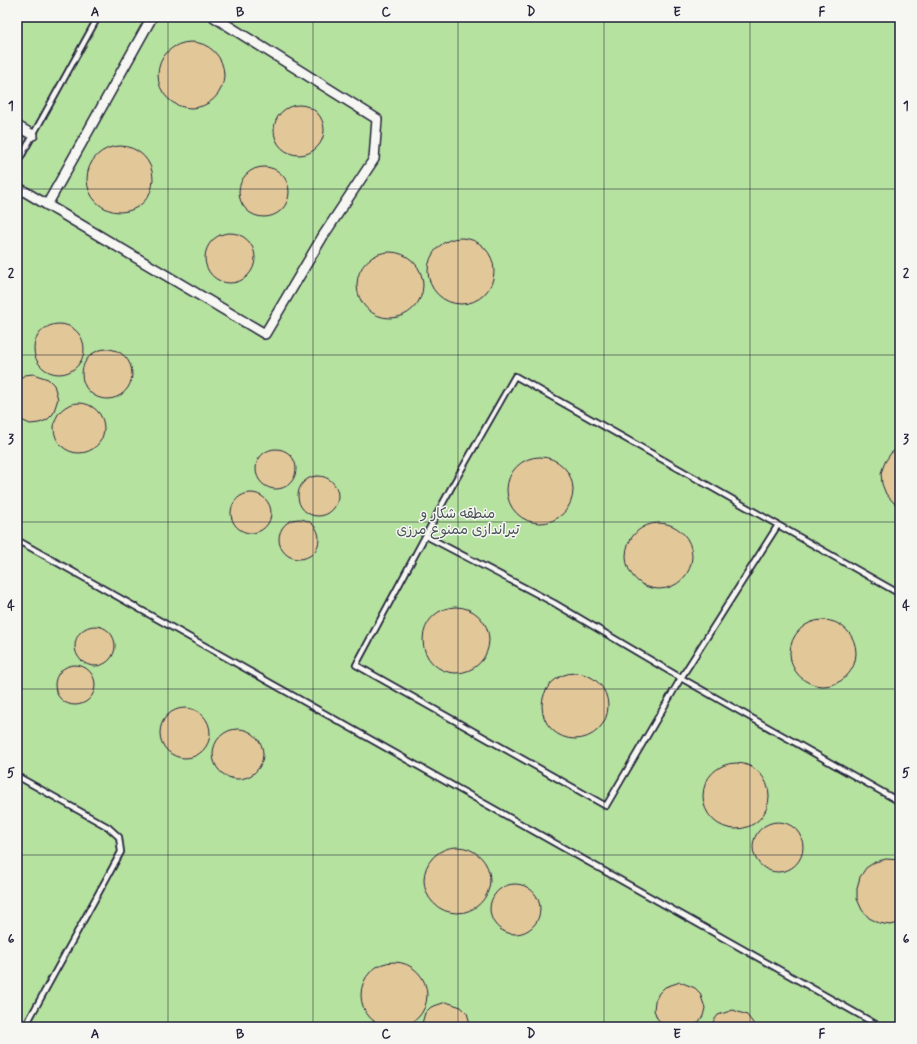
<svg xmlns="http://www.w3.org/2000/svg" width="917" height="1044" font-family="Mynerve,'Playpen Sans Arabic',sans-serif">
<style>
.green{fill:#b6e29f;stroke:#6c826d}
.building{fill:#e2c898;stroke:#22223b}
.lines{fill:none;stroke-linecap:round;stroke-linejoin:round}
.service-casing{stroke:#22223b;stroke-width:8}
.minor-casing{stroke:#22223b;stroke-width:12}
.service{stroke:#f6f6f2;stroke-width:4.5}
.minor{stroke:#f6f6f2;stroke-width:9}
.grid{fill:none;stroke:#22223b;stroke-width:1;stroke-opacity:0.55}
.labels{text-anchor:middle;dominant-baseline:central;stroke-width:3;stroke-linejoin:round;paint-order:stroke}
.park-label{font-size:14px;fill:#475254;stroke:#f6f6f2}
.neatline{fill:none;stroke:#22223b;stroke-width:1.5}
.grid-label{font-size:13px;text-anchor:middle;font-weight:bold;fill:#22223b}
</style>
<rect width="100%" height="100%" fill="#f2ede0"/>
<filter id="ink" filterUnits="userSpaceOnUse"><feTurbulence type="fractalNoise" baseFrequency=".025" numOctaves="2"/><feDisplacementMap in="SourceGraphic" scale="8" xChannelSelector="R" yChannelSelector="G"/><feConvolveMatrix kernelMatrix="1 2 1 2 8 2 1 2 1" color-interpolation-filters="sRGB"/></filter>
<g filter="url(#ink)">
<path class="green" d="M17,17h883v1010h-883z"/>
<path class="building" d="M158 75a33 33 0 1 1 66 0a33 33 0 1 1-66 0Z
M274 130a25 25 0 1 1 50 0a25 25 0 1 1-50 0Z
M87 179a33 33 0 1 1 66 0a33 33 0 1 1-66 0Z
M239 192a25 25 0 1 1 50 0a25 25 0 1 1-50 0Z
M205 258a25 25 0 1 1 50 0a25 25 0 1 1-50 0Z
M428 271a33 33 0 1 1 66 0a33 33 0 1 1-66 0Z
M357 285a33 33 0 1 1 66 0a33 33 0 1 1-66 0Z
M34 349a25 25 0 1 1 50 0a25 25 0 1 1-50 0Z
M82 374a25 25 0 1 1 50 0a25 25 0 1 1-50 0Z
M33,374l15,5 6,6 4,14 -5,15 -6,6 -8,3 -9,1 -13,-6v-38l8,-5z
M54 428a25 25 0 1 1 50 0a25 25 0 1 1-50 0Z
M900,447v59l-6,-3 -8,-9 -4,-10 -1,-11 4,-11 6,-9z
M256 469a20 20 0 1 1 40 0a20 20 0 1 1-40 0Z
M507 490a33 33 0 1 1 66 0a33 33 0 1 1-66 0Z
M298 496a20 20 0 1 1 40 0a20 20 0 1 1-40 0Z
M231 513a20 20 0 1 1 40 0a20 20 0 1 1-40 0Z
M279 539a20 20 0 1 1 40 0a20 20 0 1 1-40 0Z
M626 556a33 33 0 1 1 66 0a33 33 0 1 1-66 0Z
M423 640a33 33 0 1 1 66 0a33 33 0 1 1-66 0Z
M790 653a33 33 0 1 1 66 0a33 33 0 1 1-66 0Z
M75 646a20 20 0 1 1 40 0a20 20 0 1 1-40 0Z
M55 685a20 20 0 1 1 40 0a20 20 0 1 1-40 0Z
M542 706a33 33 0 1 1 66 0a33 33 0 1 1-66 0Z
M160 733a25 25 0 1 1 50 0a25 25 0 1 1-50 0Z
M213 754a25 25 0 1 1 50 0a25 25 0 1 1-50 0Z
M703 796a33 33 0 1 1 66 0a33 33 0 1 1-66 0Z
M753 847a25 25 0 1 1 50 0a25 25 0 1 1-50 0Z
M424 880a33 33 0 1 1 66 0a33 33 0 1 1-66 0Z
M886,859l14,1v63l-10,2 -11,-2 -10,-5 -7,-8 -5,-11v-11l3,-11 6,-9 9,-6z
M490 909a25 25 0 1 1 50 0a25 25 0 1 1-50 0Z
M361 995a33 33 0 1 1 66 0a33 33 0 1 1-66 0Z
M680,982l15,6 5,5 5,15 -2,8 -8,11h-31l-7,-9 -3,-8 1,-9 4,-8 6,-6z
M446,1002l15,5 6,6 4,14h-50l4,-14 6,-6z
M733,1010l14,5 9,12h-47l9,-12z"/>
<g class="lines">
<defs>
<path id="service" d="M17,164l81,-147
M515,376l263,149 -97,153 -75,128 -250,-141 95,-177z
M778,525l122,69
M426,536l128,67 127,75 219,124
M17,540l864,487
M17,776l91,51 11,10 2,15 -96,175"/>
<path id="minor" d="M17,126l16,9
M17,187l248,147 58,-98 51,-77 3,-40 -163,-102
M47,205l105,-188"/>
</defs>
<use href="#service" class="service-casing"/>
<use href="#minor" class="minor-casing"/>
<use href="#service" class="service"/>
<use href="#minor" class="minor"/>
</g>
</g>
<path class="grid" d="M168,17v1010M313,17v1010M458,17v1010M604,17v1010M750,17v1010M17,189h883M17,355h883M17,522h883M17,689h883M17,855h883"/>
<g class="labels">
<g class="park-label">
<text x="458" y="514">منطقه شکار و<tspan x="458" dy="16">تیراندازی ممنوع مرزی</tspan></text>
</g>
</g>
<rect width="917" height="1044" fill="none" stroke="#f6f6f2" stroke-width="44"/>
<rect x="22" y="22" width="873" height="1000" class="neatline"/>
<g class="grid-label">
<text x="95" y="16">A</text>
<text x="240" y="16">B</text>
<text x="386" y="16">C</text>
<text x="531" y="16">D</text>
<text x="677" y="16">E</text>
<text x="822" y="16">F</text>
<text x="11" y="110">1</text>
<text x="906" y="110">1</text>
<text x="11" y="277">2</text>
<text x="906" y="277">2</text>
<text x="11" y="443">3</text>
<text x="906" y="443">3</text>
<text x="11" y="610">4</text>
<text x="906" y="610">4</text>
<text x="11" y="777">5</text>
<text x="906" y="777">5</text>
<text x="11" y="943">6</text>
<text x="906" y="943">6</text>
<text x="95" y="1038">A</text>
<text x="240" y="1038">B</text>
<text x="386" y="1038">C</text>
<text x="531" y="1038">D</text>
<text x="677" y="1038">E</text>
<text x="822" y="1038">F</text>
</g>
</svg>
